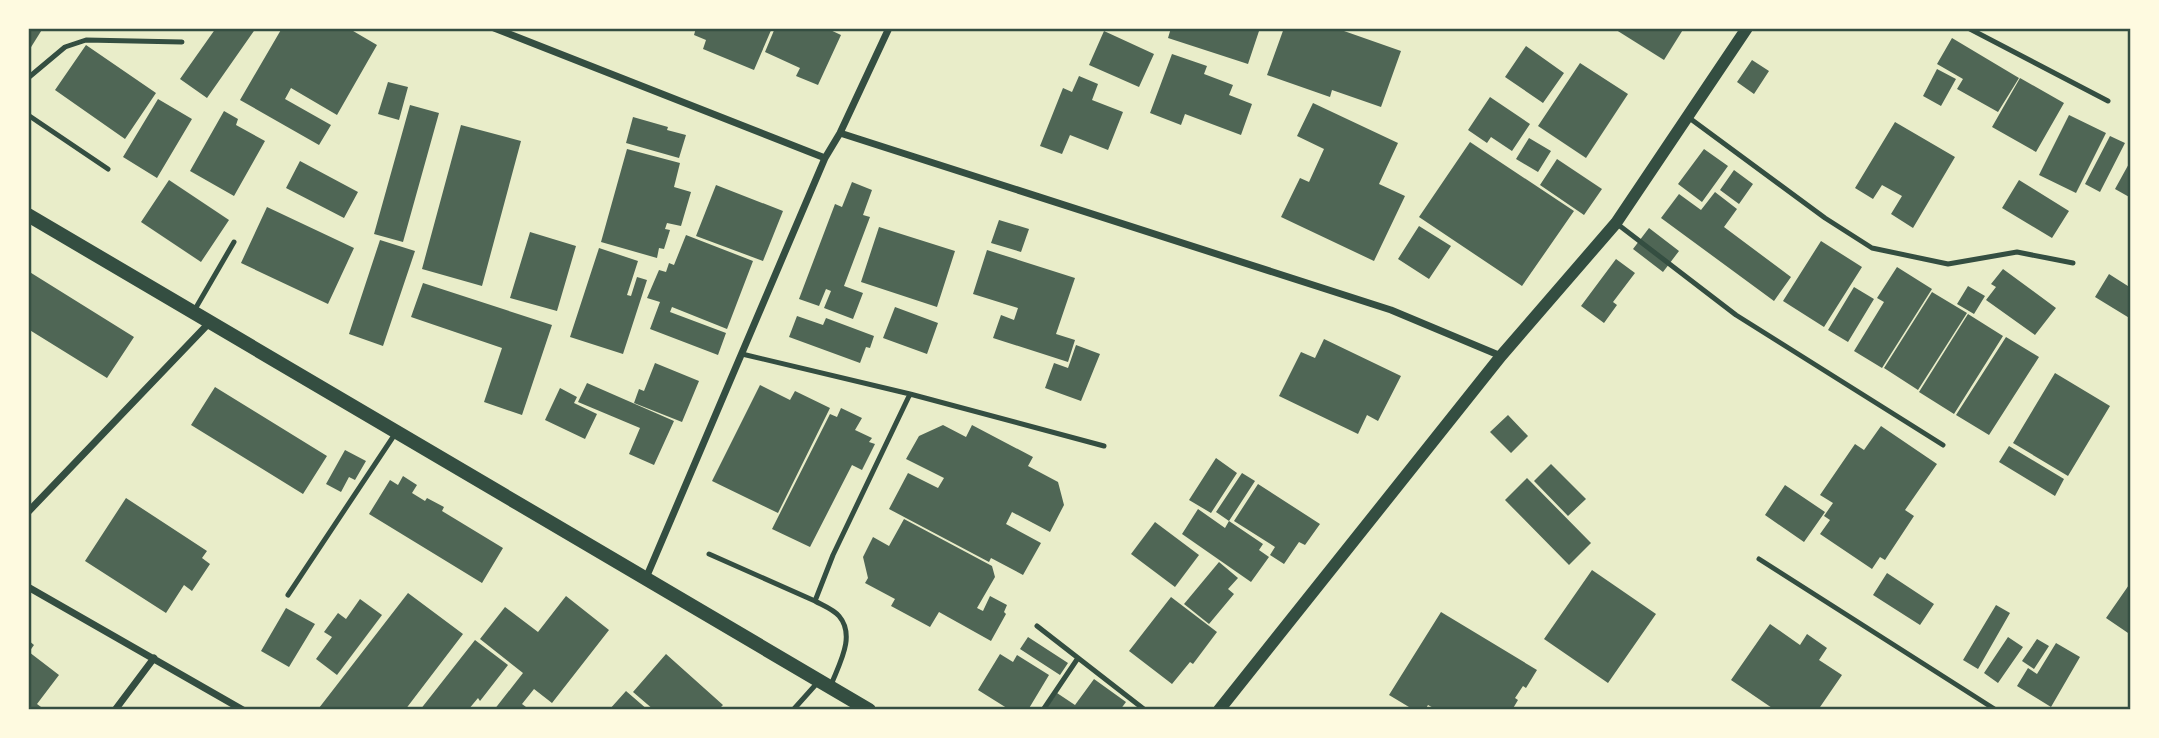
<svg xmlns="http://www.w3.org/2000/svg" width="2159" height="738" font-family="'Noto Sans',sans-serif">
<style>
.building{fill:#4f6655}
.lines{fill:none;stroke-linecap:round;stroke-linejoin:round}
.service{stroke:#344e41;stroke-width:5}
.minor{stroke:#344e41;stroke-width:7}
.tertiary{stroke:#344e41;stroke-width:12}
.secondary{stroke:#344e41;stroke-width:14}
.neatline{fill:none;stroke:#344e41;stroke-width:2.5}
</style>
<rect width="100%" height="100%" fill="#e9edc9"/>
<path class="building" d="M28,28h15l-15,24z
M216,28h40l-49,70 -27,-19z
M282,28h66l29,17 -40,70 -46,-27 -6,11 46,26 -12,20 -79,-45z
M696,28h76l-18,42 -51,-21 3,-9 -12,-5z
M775,28h51l15,7 -23,50 -22,-9 4,-8 -35,-16z
M1171,28h89l-12,36 -80,-26z
M1284,28h62l-2,3 57,20 -20,56 -49,-17 -2,7 -63,-22z
M1613,28h71l-20,32z
M1104,31l50,23 -15,33 -50,-22z
M1952,38l67,40 -21,34 -41,-23 6,-10 -26,-15z
M86,45l70,48 -31,46 -70,-49z
M1526,46l38,27 -21,30 -38,-26z
M1172,54l35,12 -3,8 29,11 -4,10 23,9 -11,31 -56,-21 -4,11 -31,-12z
M1752,60l17,11 -15,23 -17,-12z
M1580,63l48,31 -42,64 -48,-32z
M1937,69l19,10 -15,27 -18,-10z
M1079,76l19,8 -6,16 31,12 -15,38 -38,-15 -8,19 -22,-8 23,-58 9,4z
M2020,78l44,25 -28,49 -44,-25z
M388,82l20,5 -9,33 -21,-6z
M1490,97l40,27 -18,27 -21,-14 -4,6 -19,-13z
M158,99l34,20 -35,59 -34,-21z
M1313,103l85,40 -19,41 26,12 -31,65 -93,-44 19,-39 9,4 15,-33 -27,-13z
M410,105l29,8 -36,129 -29,-8z
M224,111l14,8 -2,6 29,16 -31,55 -44,-25z
M2069,115l37,18 -30,60 -37,-18z
M633,117l35,10 -1,3 19,5 -7,23 -53,-15z
M1895,122l60,35 -42,71 -22,-14 11,-18 -20,-11 -9,14 -18,-11z
M461,125l60,16 -39,145 -60,-17z
M2110,136l15,7 -25,49 -15,-8z
M1529,138l22,13 -13,21 -22,-13z
M1470,142l104,69 -52,75 -103,-69z
M627,149l53,14 -6,24 17,5 -10,34 -14,-3 -2,6 5,1 -6,19 -5,-1 -2,10 -56,-16z
M1704,149l24,17 -26,36 -24,-18z
M1557,159l45,30 -18,26 -44,-30z
M2131,160v38l-16,-9z
M300,161l58,31 -14,26 -58,-30z
M1734,170l19,14 -14,20 -19,-14z
M169,180l60,40 -28,42 -60,-40z
M2019,180l50,31 -17,27 -50,-30z
M852,182l20,8 -9,25 7,2 -26,69 19,7 -10,26 -29,-11 7,-17 -5,-2 -7,17 -20,-7 36,-95 7,3z
M716,185l67,26 -20,50 -67,-25z
M1715,192l22,17 -13,18 67,50 -17,24 -113,-83 18,-24 22,16z
M267,207l87,41 -26,56 -87,-41z
M999,220l30,9 -8,23 -30,-9z
M1419,226l32,20 -22,33 -31,-20z
M879,227l76,24 -18,56 -76,-25z
M1649,228l30,23 -16,21 -30,-23z
M530,232l46,14 -19,65 -47,-13z
M686,235l67,26 -26,68 -55,-22 -2,5 56,21 -8,22 -68,-26 10,-27 -13,-4 12,-28 7,2 3,-9 5,2z
M380,240l35,11 -32,95 -34,-12z
M1821,241l41,26 -38,60 -41,-26z
M599,248l39,13 -11,34 4,1 6,-19 10,3 -24,74 -53,-17z
M987,250l88,28 -19,56 19,6 -7,22 -75,-24 8,-23 13,5 4,-12 -45,-14z
M1616,259l19,14 -22,29 4,3 -13,18 -23,-17z
M1897,267l35,22 -50,79 -28,-17 30,-49 -7,-4z
M2003,269l53,39 -21,27 -49,-35 10,-13 -5,-3z
M28,271l106,66 -27,41 -79,-49z
M2109,274l22,14v31l-36,-22z
M423,283l129,42 -30,90 -38,-13 18,-54 -91,-31z
M1968,286l17,10 -11,18 -17,-10z
M1854,287l20,12 -26,43 -20,-12z
M1932,292l35,21 -49,77 -34,-22z
M895,307l43,16 -11,31 -44,-16z
M1968,314l35,22 -49,78 -35,-22z
M797,316l26,9 3,-7 48,18 -4,12 -4,-1 -6,16 -71,-26z
M2006,337l33,20 -50,78 -33,-20z
M1324,339l77,37 -23,45 -11,-6 -9,19 -79,-38 22,-44 14,6z
M1076,345l24,9 -19,47 -36,-13 9,-25 14,5z
M655,363l44,18 -17,41 -48,-19 5,-14 5,2z
M2055,373l55,33 -42,70 -55,-33z
M587,383l87,38 -20,44 -25,-11 11,-26 -62,-26z
M760,385l30,15 5,-9 35,17 -52,105 -66,-32z
M215,387l112,69 -24,38 -112,-69z
M560,388l17,9 -3,6 23,11 -12,25 -40,-19z
M841,408l21,10 -7,12 17,8 -3,4 6,2 -13,26 -10,-5 -42,82 -38,-18 58,-115 7,3z
M1508,415l20,21 -17,17 -21,-21z
M943,425l23,12 6,-12 61,32 -5,9 30,16 6,23 -14,27 -38,-20 -6,12 35,19 -18,32 -32,-17 -2,4 -100,-53 19,-36 30,15 6,-10 -38,-19 13,-23z
M1881,426l56,38 -32,46 9,6 -29,44 -5,-3 -8,12 -52,-35 10,-14 -6,-4 9,-13 -13,-8 35,-51 9,6z
M2009,446l55,33 -9,17 -56,-34z
M345,450l21,11 -11,19 -6,-3 -8,15 -15,-8z
M1216,458l21,15 -26,40 -22,-13z
M1551,464l35,35 -18,17 -34,-35z
M1242,473l13,8 -26,40 -13,-9z
M403,476l14,9 -5,8 13,8 2,-3 17,9 -2,4 61,37 -21,35 -113,-69 21,-34 8,5z
M1527,478l64,65 -22,22 -64,-65z
M1258,484l62,40 -15,21 -6,-3 -15,22 -14,-9 5,-8 -41,-26z
M1785,485l40,27 -21,30 -39,-27z
M126,498l81,53 -5,7 8,6 -18,27 -8,-6 -18,28 -81,-52z
M1198,509l27,19 4,-7 34,23 -4,6 10,7 -18,25 -69,-48z
M904,519l88,47 3,11 -18,31 6,3 7,-15 17,9 -3,7 2,2 -15,27 -52,-29 -9,15 -39,-21 4,-7 -30,-16 3,-5 -5,-21 10,-20 16,9z
M1155,522l44,33 -24,32 -44,-33z
M1219,562l19,16 -10,11 6,5 -25,30 -25,-20z
M1592,570l64,44 -48,69 -64,-44z
M1887,573l47,31 -14,21 -47,-30z
M2131,582v53l-25,-17z
M408,593l55,41 -58,76h-83l-3,-2z
M566,596l43,34 -57,73 -18,-14 -12,15 8,6h-36l29,-37 -43,-34 25,-32 33,25z
M1171,597l46,35 -24,32 -3,-2 -18,22 -43,-33z
M360,599l22,16 -45,60 -21,-16 16,-22 -8,-5 14,-19 8,6z
M1996,605l14,8 -32,56 -15,-9z
M286,608l29,16 -26,43 -28,-16z
M1441,612l96,58 -11,18 -3,-2 -8,12 3,2 -6,10h-75l-9,-5 -3,5h-11l-25,-15z
M1770,624l30,21 7,-11 20,14 -8,12 23,15 -24,35h-43l-44,-30z
M1028,637l40,26 -8,12 -40,-26z
M2008,637l15,10 -25,36 -14,-10z
M2037,639l12,7 -15,23 -12,-8z
M28,640l6,5 -5,7 30,23 -22,29 8,6h-17z
M475,640l33,25 -28,36 -2,-3 -10,12h-48z
M2056,643l24,14 -29,50 -34,-21 11,-18 9,6z
M666,654l57,51 -5,5h-64l-21,-18z
M1000,654l13,8 4,-7 32,20 -21,35h-18l-32,-20z
M1094,679l32,23 -6,8h-75l12,-17 18,12z
M626,691l22,19h-39z"/>
<g class="lines">
<path class="service" d="M1968,28l140,73
M28,78l37,-31 21,-7 96,2
M28,115l80,54
M1688,117l137,101 47,30 76,16 69,-12 56,11
M1616,223l120,92 207,130
M194,311l40,-69
M742,354l168,40 194,52
M709,554l106,47
M1759,559l237,151
M288,595l107,-161
M1037,626l108,84
M831,685c8,-21 25,-49 8,-69 -6,-7 -17,-11 -24,-15l18,-46 77,-161
M793,710l26,-29
M1043,710l35,-52"/>
<path class="minor" d="M494,28l331,130
M840,133l551,177 110,46
M28,512l182,-190
M646,578l179,-420 15,-25 49,-105
M28,587l215,123
M115,710l39,-52"/>
<path class="tertiary" d="M1219,710l282,-354 115,-133 131,-195"/>
<path class="secondary" d="M28,215l841,495"/>
</g>
<rect width="2159" height="738" fill="none" stroke="#fefae0" stroke-width="60"/>
<rect x="30" y="30" width="2099" height="678" class="neatline"/>
</svg>
